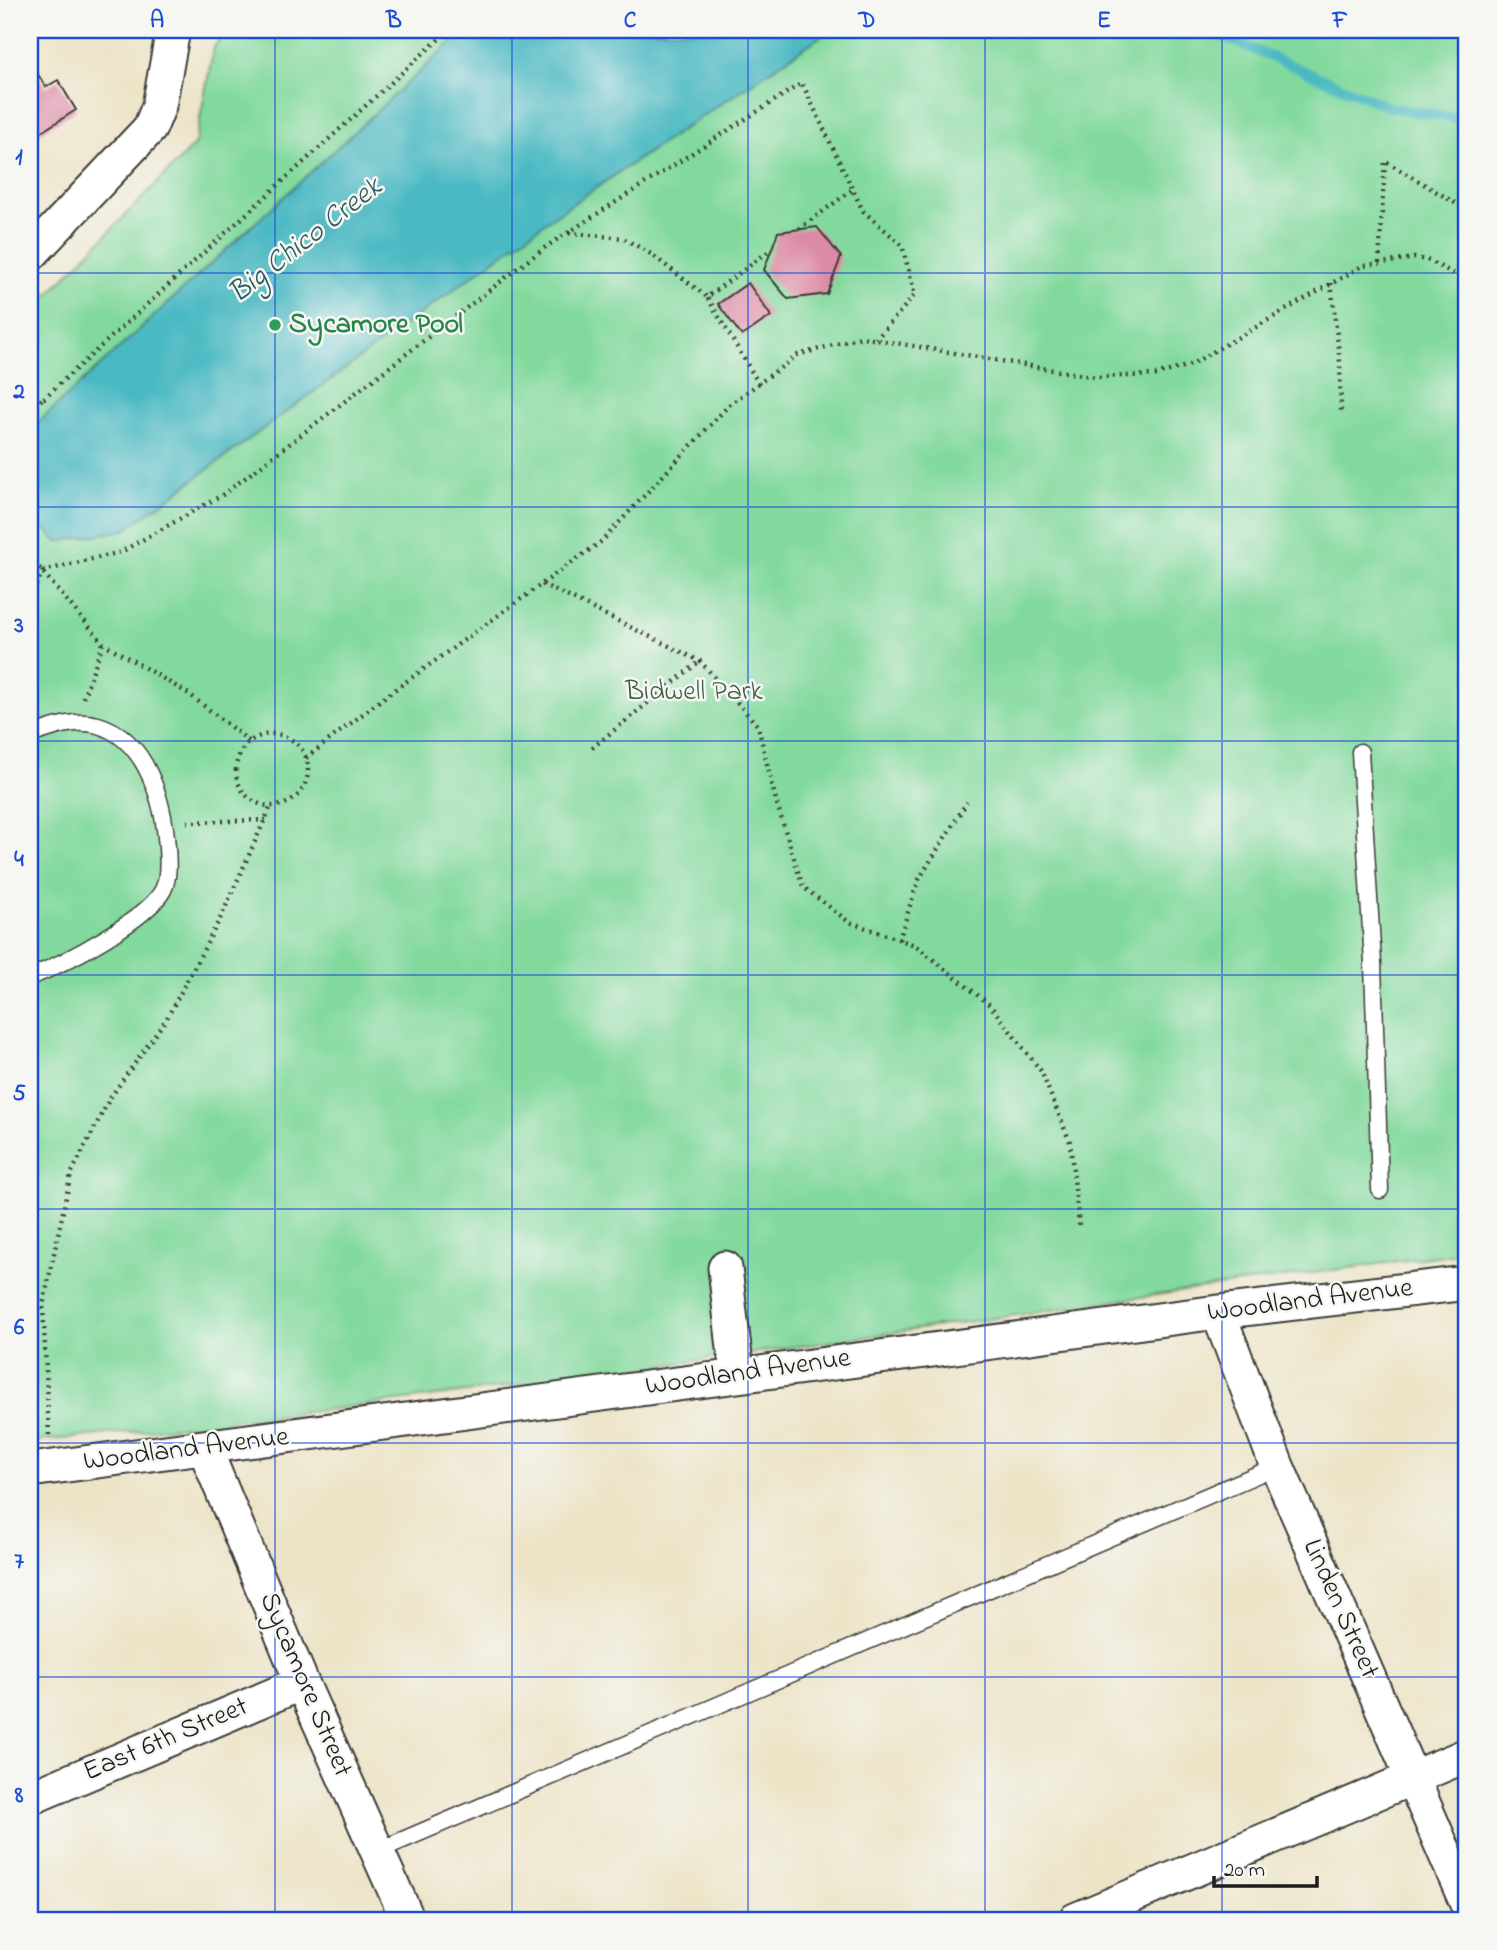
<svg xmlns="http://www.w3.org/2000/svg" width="1497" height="1950" font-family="'Indie Flower',sans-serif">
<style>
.green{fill:#82d99d;stroke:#4f7a5c;stroke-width:2}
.water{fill:#4bb9c3;stroke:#346a70;stroke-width:2}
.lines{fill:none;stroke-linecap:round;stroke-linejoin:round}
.stream{stroke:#4bb9c3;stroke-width:10}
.building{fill:#dc8ba6}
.service-casing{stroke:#3b3a36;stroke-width:19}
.minor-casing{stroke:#3b3a36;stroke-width:37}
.path{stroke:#3b3a36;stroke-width:4.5;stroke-dasharray:2 5;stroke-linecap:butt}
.service{stroke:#fff;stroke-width:16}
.minor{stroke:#fff;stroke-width:33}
.grid{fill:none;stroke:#1d4ed8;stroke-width:2;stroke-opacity:0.55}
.leisure-dot{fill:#2e9e5b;stroke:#f6f6f2;stroke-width:2.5}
.labels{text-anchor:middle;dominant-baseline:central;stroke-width:5;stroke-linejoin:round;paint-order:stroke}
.leisure-label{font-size:28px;font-weight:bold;fill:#27864d;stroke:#f6f6f2;text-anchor:start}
.park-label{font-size:28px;fill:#405e49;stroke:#f6f6f2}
.street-label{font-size:28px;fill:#1c1c1c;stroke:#f6f6f2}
.water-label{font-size:30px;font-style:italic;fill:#2f5b5f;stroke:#f6f6f2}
.neatline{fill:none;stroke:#1d4ed8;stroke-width:2.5}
.grid-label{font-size:23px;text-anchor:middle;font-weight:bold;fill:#1d4ed8}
</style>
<rect width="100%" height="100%" fill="#f6f6f2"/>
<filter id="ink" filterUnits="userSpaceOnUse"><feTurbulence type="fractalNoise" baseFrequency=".0143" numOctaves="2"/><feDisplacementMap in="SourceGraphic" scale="14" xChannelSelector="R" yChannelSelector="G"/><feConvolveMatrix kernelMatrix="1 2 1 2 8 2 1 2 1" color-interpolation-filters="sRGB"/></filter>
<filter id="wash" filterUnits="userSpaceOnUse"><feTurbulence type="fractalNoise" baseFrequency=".00686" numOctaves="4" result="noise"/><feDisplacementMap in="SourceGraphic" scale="28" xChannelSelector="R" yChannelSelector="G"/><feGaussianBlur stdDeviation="1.57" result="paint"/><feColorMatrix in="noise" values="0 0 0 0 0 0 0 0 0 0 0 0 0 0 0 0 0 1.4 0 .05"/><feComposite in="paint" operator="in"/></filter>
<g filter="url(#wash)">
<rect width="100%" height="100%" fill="#ede4c8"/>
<path class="green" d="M227,30h1240v1222c-479,63 -956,144 -1437,190v-1129l165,-169 19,-97z"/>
<path class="water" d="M465,30h365l-280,189 -425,311 -68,12 -27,-30v-82z"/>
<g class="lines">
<path class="stream" d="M1208,30l181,77 78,13"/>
</g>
<g id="blocks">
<path class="building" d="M37,73l9,14 12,-7 18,30 -46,29v-62z
M817,227l24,30 -14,37 -39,5 -24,-29 14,-38z
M748,283l23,33 -29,20 -24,-32z"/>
</g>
</g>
<g filter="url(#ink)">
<use href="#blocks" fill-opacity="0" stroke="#3b3a36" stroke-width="2"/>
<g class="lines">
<defs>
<path id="service" d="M30,735c22,-7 45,-17 68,-10 49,14 66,78 69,123 1,13 2,30 -4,42 -16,30 -100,74 -133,87
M1360,752l13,211 7,227
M377,1851l900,-385"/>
<path id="minor" d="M30,255l120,-127 9,-22 14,-76
M725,1268l12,107
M1218,1312l59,154 190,438
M205,1449l97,234 106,237
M30,1470l1188,-158 249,-29
M30,1798l272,-115
M1075,1920l392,-165"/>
</defs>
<use href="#service" class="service-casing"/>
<use href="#minor" class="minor-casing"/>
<path class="path" d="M799,229l53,-39
M569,233l54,5 28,16 56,43
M1379,263l6,-102 82,49
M1331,283l9,79 1,50
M759,384l-52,-87 65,-48
M30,402l14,-4 405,-368
M30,410l12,-11
M30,557l73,86 86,51 61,48
M43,571l78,-19 103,-58 323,-248 255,-163 61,128 39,34 13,50 -39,44
M542,584l158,77 58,65 18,75 27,86 46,35 66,23 75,60 51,66 29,71 9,83
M30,598l13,-27
M83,698l20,-55
M236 770a36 36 0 1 1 72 0a36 36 0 1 1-72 0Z
M592,748l108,-87
M306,758l80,-62 216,-155 127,-136 69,-50 63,-18 234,40 61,-2 34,-10 172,-99 53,-8 12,2 40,20
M187,822l79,-2
M899,940l19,-59 49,-79
M49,1435l-6,-130 28,-131 39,-76 57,-80 54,-101 50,-111"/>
<use href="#service" class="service"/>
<use href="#minor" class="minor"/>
</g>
</g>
<path class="grid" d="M275,30v1890M512,30v1890M748,30v1890M985,30v1890M1222,30v1890M30,273h1437M30,507h1437M30,741h1437M30,975h1437M30,1209h1437M30,1443h1437M30,1677h1437"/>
<circle class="leisure-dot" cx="275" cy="325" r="7"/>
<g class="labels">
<g class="leisure-label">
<text x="289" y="325">Sycamore Pool</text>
</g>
<g class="park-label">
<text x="694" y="692">Bidwell Park</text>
</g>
<g class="street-label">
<text transform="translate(1310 1301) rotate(-7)">Woodland Avenue</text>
<text transform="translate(748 1373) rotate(-8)">Woodland Avenue</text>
<text transform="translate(186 1450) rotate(-7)">Woodland Avenue</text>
<text transform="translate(1340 1609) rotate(66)">Linden Street</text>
<text transform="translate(305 1685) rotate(67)">Sycamore Street</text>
<text transform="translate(166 1740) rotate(-23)">East 6th Street</text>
</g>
<g class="water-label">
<text transform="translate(306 241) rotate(-38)">Big Chico Creek</text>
</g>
</g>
<rect width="1497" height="1950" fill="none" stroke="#f6f6f2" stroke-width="77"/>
<path d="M1214 1876v10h103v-10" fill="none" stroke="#1c1c1c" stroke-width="3.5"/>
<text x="1224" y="1876" font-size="21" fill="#1c1c1c" stroke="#f6f6f2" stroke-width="5" paint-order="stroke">20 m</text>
<rect x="38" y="38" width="1420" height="1874" class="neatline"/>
<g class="grid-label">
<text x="157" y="27">A</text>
<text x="394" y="27">B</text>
<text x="630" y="27">C</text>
<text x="867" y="27">D</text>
<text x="1104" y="27">E</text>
<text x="1340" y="27">F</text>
<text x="19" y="164">1</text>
<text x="19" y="398">2</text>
<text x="19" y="632">3</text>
<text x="19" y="866">4</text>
<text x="19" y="1100">5</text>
<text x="19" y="1334">6</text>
<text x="19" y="1568">7</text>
<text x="19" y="1802">8</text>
</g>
</svg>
